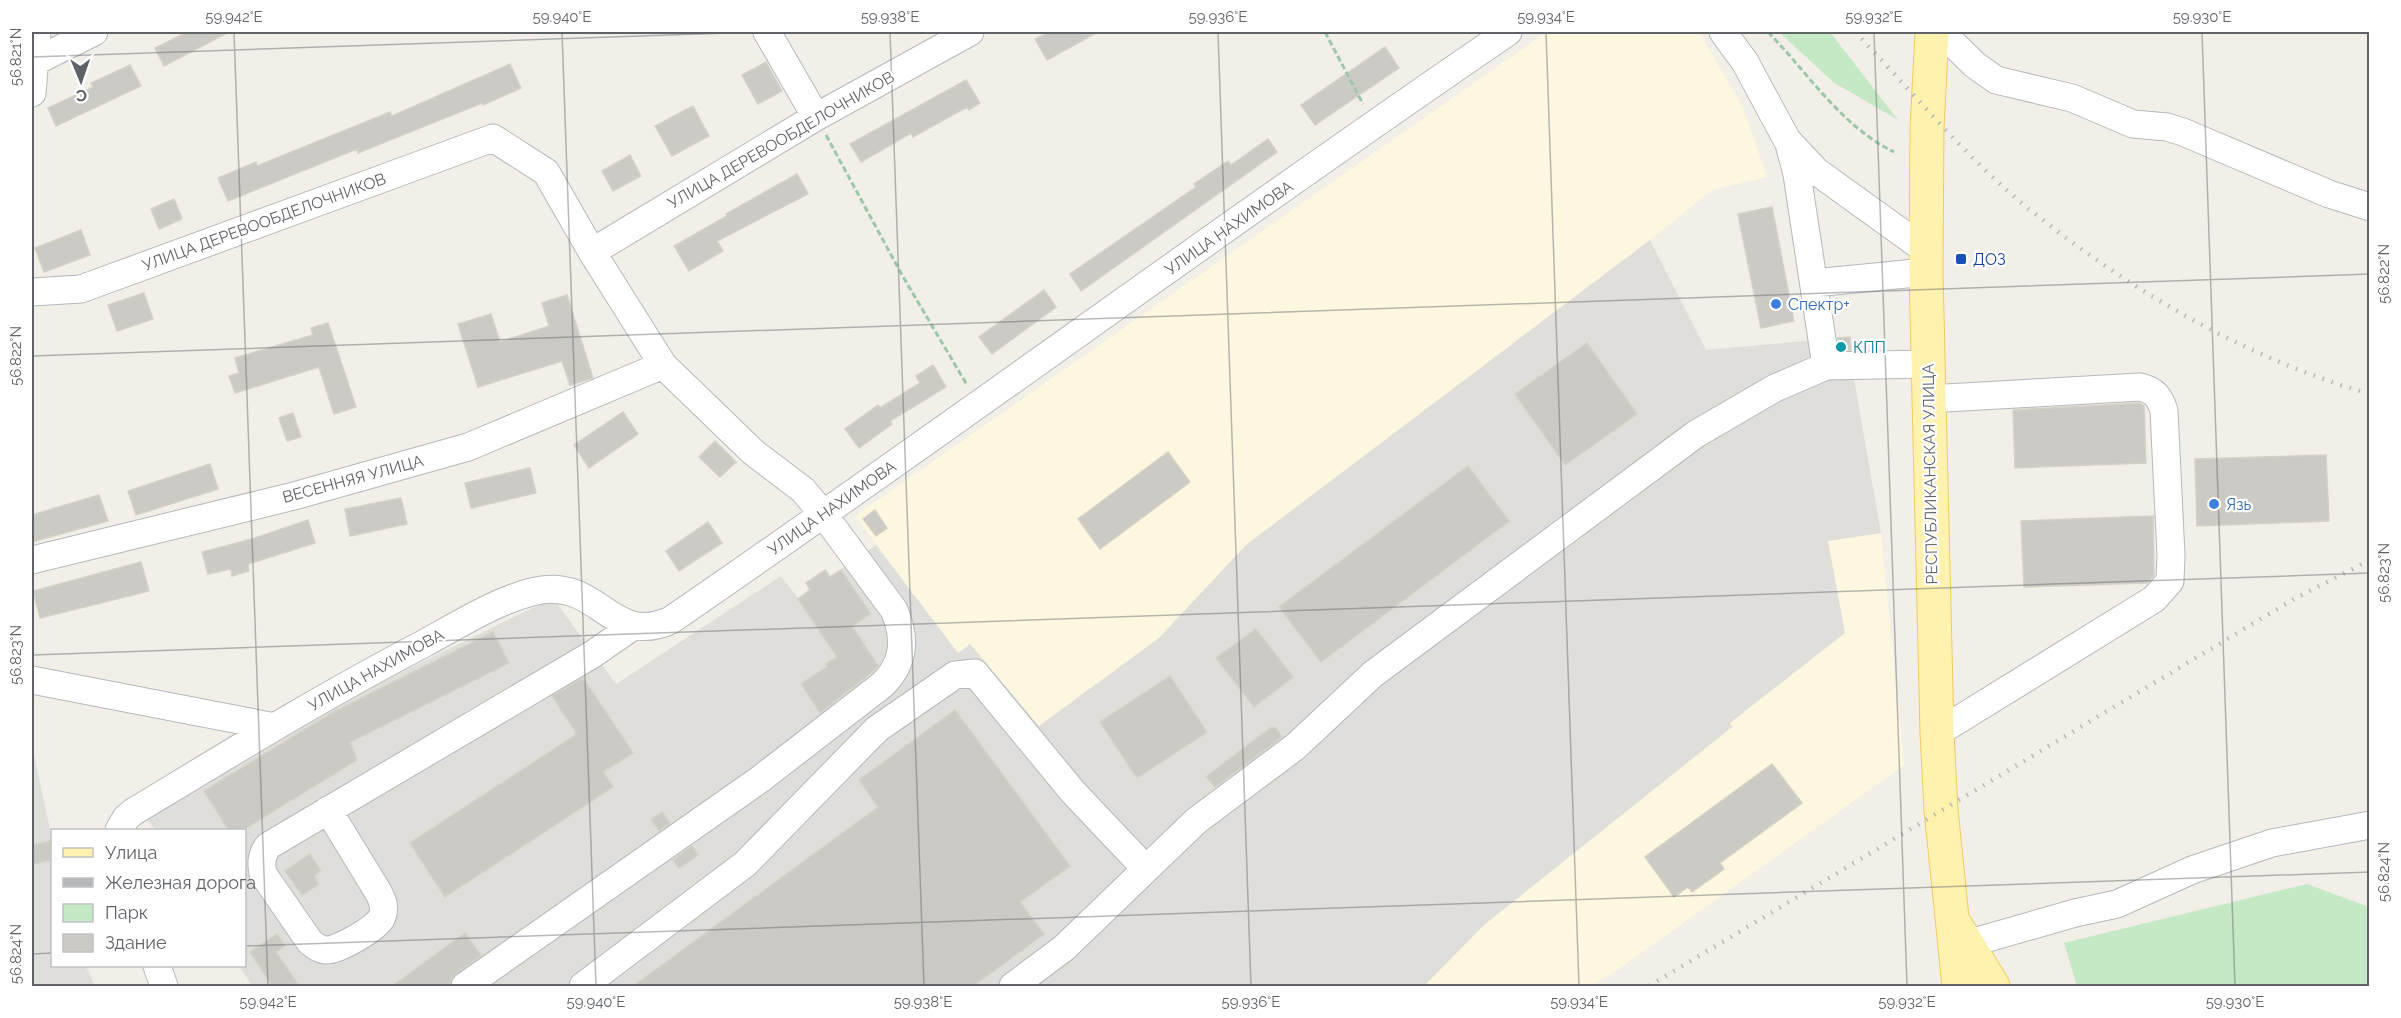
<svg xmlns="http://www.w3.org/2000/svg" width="2401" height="1018" font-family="Raleway,sans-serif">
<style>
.commercial{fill:#fef7e0}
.industrial{fill:#e0deda}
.green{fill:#c5e8c5}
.building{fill:#cccac5;stroke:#d6d1c6;stroke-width:1.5}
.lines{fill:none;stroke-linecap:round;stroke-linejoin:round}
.minor-casing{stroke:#b5b8bc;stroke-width:29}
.major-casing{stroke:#f2c960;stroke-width:35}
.path{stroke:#9cc7a9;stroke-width:3;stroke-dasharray:6 3;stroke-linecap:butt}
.minor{stroke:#fff;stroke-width:27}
.major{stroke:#fff2af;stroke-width:33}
.rail{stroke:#b6b7b8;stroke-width:4.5;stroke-dasharray:1.5 8;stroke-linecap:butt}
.ticks{fill:none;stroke:#5f6368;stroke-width:1.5;stroke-opacity:0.45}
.transit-dot{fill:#1a4fb4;stroke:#fff;stroke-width:2}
.shop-dot{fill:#3f7fe0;stroke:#fff;stroke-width:2}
.culture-dot{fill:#0f9aa8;stroke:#fff;stroke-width:2}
.labels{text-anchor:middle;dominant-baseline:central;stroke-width:4.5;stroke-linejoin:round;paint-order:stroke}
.street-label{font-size:16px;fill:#5f6368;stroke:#fff}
.transit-label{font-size:16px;fill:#164399;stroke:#fff;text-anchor:start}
.shop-label{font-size:16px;fill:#366cbe;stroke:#fff;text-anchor:start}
.culture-label{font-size:16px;fill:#0d838f;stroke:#fff;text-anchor:start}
.neatline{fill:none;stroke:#5f6368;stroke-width:2}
.ticks-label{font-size:15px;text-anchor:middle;fill:#5f6368}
</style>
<rect width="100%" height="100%" fill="#f1efe8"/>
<path class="commercial" d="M1547,32h152l44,76 24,69 -55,13 -62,50 -404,305 -87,93 -120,88 -69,-81 -12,8 -103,-137z
M1881,533l23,232 -284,203 -29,18h-167l60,-61 248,-198 -3,-3 99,-183z"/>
<path class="industrial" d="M1650,240l56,110 144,-13 4,42 27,154 -53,8 17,92 -115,90 2,4 -248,198 -60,61h-1172l-13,-20h5v-136h-89l-8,-11 181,-111 225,-110 63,86 165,-108 17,22 12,-8 -4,-7 19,-13 5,7 46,-32 82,108 12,-9 69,82 120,-88 87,-93z
M32,745l20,94v127h34l9,20h-63z"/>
<path class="green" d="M1779,32h51l68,88 -65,-38z
M2307,884l62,23v79h-292l-13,-43z"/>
<path class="building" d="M187,32h42l-65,34 -9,-18z
M1049,32h49l-51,28 -12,-21z
M1385,47l14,21 -84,57 -14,-20z
M766,62l16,29 -24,13 -16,-29z
M510,64l11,24 -38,17 -1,-2 -124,50 -1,-4 -129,52 -10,-23 38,-16 1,4 133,-54 2,4z
M130,65l11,21 -85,40 -8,-18 45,-21 -2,-4z
M966,80l14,23 -11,7 -2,-3 -54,30 -2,-4 -50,29 -11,-18z
M693,106l16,30 -37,20 -17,-30z
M1268,139l9,13 -196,139 -11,-17 126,-87 -2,-3 34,-23 3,4z
M630,155l11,21 -28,15 -11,-20z
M797,174l11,20 -91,47 6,10 -34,20 -15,-25 53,-30 -1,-2z
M174,199l8,20 -23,10 -8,-20z
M1772,207l22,114 -33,7 -23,-114z
M81,230l9,25 -46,17 -9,-24z
M1044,290l12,17 -64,47 -13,-17z
M144,293l9,26 -36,12 -9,-26z
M567,295l26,83 -23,7 -8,-24 -84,26 -20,-63 33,-10 9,28 49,-16 -7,-23z
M328,323l28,84 -22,7 -15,-47 -84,26 -6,-17 10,-3 -4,-15 78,-23 -2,-7z
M1850,337l1,13h-11l-2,-12z
M1587,343l50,71 -72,51 -50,-71z
M933,365l13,22 -56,34 2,3 -33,24 -14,-19 33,-24 2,3 40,-25 -4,-7z
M2140,403l4,3 2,57 -131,5 -2,-58z
M623,412l15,22 -49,34 -15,-23z
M293,413l8,24 -14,4 -8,-23z
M715,441l21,21 -16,15 -21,-20z
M1168,452l22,30 -90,67 -22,-30z
M2326,455l3,66 -132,5 -2,-67z
M210,464l8,25 -82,26 -8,-24z
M1468,466l41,55 -188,141 -42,-55z
M530,468l6,25 -65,15 -6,-25z
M99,495l9,26 -76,21v-27z
M401,498l6,26 -57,12 -5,-27z
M875,510l12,18 -11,8 -13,-17z
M2153,516l1,59 -7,8 -123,4 -3,-66z
M308,520l7,23 -67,21 1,7 -17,5 -1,-7 -23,5 -6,-22 50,-13z
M708,522l14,21 -43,28 -13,-20z
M141,562l8,29 -109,27 -7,-27z
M825,570l5,7 11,-7 30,44 -19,12 26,40 -7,7 -51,40 -19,-29 26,-17 -1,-3 11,-7 -39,-58 12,-9 -4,-7z
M1256,629l37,48 -39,30 -38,-49z
M493,632l16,31 -159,79 7,18 -116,71h-12l-25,-40 126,-77z
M1170,676l37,56 -70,46 -37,-56z
M583,678l50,75 -30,19 10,15 -168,110 -35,-54 167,-109 -25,-38z
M955,710l115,156 -50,36 24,32 -72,53h-340l246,-180 -19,-27z
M1270,728h6l6,9 -67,50 -9,-10z
M1772,764l30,39 -82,60 4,6 -32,23 -4,-5 -14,10 -29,-40z
M662,812l8,11 -11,8 -8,-11z
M50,841l2,19 -20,4v-19z
M692,846l6,9 -19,13 -6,-8z
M310,854l11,17 -7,5 5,8 -17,11 -17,-24z
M465,933l16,22 -25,19 -5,5 -2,8h-58z
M277,934l8,12 -9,6 24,35h-27l-23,-35z"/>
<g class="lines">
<defs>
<path id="minor" d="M767,32l49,85
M1723,32l22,30 42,78 29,31 111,80
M1941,32l34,33 21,15 76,18 61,26 34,3 16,5 146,62 41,13
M32,63l62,-31
M32,93l5,-61
M1789,144l8,30 29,192
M592,252l224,-135 154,-85
M1814,283l112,-11
M32,292l49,-3 412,-151 53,34 46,80 71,113 90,87 50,38 21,25 70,95c12,28 11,53 -12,75l-123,95 -294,206
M1928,399l212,-12c14,3 20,10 24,24l7,144 -1,26 -16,18 -217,134
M32,560l262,-64 174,-49 195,-82
M32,680l243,47
M328,810l49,80c5,9 9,17 5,27 -4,11 -44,33 -55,33 -7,0 -12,-4 -17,-8l-47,-68c-2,-11 -2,-18 5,-28l325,-192 39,-27
M119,830l7,-12 7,-6c96,-58 192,-117 292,-169 33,-18 74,-44 111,-52 63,-14 75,57 135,29 281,-193 555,-396 837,-588
M1967,944l108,-31 42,-9 75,-34 80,-27 98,-18
M157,966l7,20
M583,986l162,-122 132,-135 78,-54 20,-2 98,119 73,77
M1013,986l51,-38 132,-127 99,-74 78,-73 323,-240 79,-46 51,-22 101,-2"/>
<path id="major" d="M1932,32l-5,96 -1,144 11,461 4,77 18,176
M1956,926l37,60"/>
</defs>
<use href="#minor" class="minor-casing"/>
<use href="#major" class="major-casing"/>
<path class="path" d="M1325,32l38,72
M1768,32c40,41 73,94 126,120
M826,135l76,140 65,110"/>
<use href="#minor" class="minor"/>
<use href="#major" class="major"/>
<path class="rail" d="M1855,32c55,57 113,128 174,177 102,82 214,148 341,185
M1649,986l645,-387 76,-39"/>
</g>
<path class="ticks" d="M234,32l34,954M562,32l34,954M890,32l34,954M1218,32l33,954M1546,32l33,954M1874,32l33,954M2202,32l33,954M32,57l726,-25M32,356l2338,-82M32,655l2338,-82M244,946l2126,-74M32,954l20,-1"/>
<rect class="transit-dot" x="1955" y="253" width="12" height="12" rx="3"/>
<g class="shop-dot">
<circle cx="1776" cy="304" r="6"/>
<circle cx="2214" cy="504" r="6"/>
</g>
<circle class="culture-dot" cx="1841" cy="347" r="6"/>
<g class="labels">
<g class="street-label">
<text transform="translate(781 140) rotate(-30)">УЛИЦА ДЕРЕВООБДЕЛОЧНИКОВ</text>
<text transform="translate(264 222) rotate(-20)">УЛИЦА ДЕРЕВООБДЕЛОЧНИКОВ</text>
<text transform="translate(1229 228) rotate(-35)">УЛИЦА НАХИМОВА</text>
<text transform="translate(1930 474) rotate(-91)">РЕСПУБЛИКАНСКАЯ УЛИЦА</text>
<text transform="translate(353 479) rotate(-15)">ВЕСЕННЯЯ УЛИЦА</text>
<text transform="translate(832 508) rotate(-35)">УЛИЦА НАХИМОВА</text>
<text transform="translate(376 670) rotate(-29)">УЛИЦА НАХИМОВА</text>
</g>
<g class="transit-label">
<text x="1973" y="259">ДОЗ</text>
</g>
<g class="shop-label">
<text x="1788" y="304">Спектр+</text>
<text x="2226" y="504">Язь</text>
</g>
<g class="culture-label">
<text x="1853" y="347">КПП</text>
</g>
</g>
<rect width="2401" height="1018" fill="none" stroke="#ffffff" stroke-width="66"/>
<rect x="51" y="829" width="195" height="138" fill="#ffffff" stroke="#bfc1c3" stroke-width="1.5"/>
<rect x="63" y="848" width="30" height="9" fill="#fff2af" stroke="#bfc1c3" stroke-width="1.5"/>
<text x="105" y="859" font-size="18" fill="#5f6368">Улица</text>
<rect x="63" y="878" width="30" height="9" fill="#b6b7b8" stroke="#bfc1c3" stroke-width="1.5"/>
<text x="105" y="889" font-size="18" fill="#5f6368">Железная дорога</text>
<rect x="63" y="904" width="30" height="18" fill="#c5e8c5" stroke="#bfc1c3" stroke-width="1.5"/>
<text x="105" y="919" font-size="18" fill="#5f6368">Парк</text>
<rect x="63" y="934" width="30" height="18" fill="#cccac5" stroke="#bfc1c3" stroke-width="1.5"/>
<text x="105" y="949" font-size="18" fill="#5f6368">Здание</text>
<g transform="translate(81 81) rotate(178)" stroke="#ffffff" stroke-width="4.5" paint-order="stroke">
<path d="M0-4.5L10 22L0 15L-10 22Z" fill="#5f6368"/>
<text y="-9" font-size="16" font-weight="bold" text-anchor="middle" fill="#5f6368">С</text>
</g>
<rect x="33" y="33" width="2335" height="952" class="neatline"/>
<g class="ticks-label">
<text x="234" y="22">59.942°E</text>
<text x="562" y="22">59.940°E</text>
<text x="890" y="22">59.938°E</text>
<text x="1218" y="22">59.936°E</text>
<text x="1546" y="22">59.934°E</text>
<text x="1874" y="22">59.932°E</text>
<text x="2202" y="22">59.930°E</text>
<text transform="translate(16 57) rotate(-90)" y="5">56.821°N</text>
<text transform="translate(2384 274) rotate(-90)" y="5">56.822°N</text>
<text transform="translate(16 356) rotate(-90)" y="5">56.822°N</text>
<text transform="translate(2384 573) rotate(-90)" y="5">56.823°N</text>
<text transform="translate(16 655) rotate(-90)" y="5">56.823°N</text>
<text transform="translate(2384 872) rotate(-90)" y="5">56.824°N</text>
<text transform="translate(16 954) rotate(-90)" y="5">56.824°N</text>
<text x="268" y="1007">59.942°E</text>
<text x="596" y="1007">59.940°E</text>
<text x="923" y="1007">59.938°E</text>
<text x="1251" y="1007">59.936°E</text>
<text x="1579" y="1007">59.934°E</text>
<text x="1907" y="1007">59.932°E</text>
<text x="2235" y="1007">59.930°E</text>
</g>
</svg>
